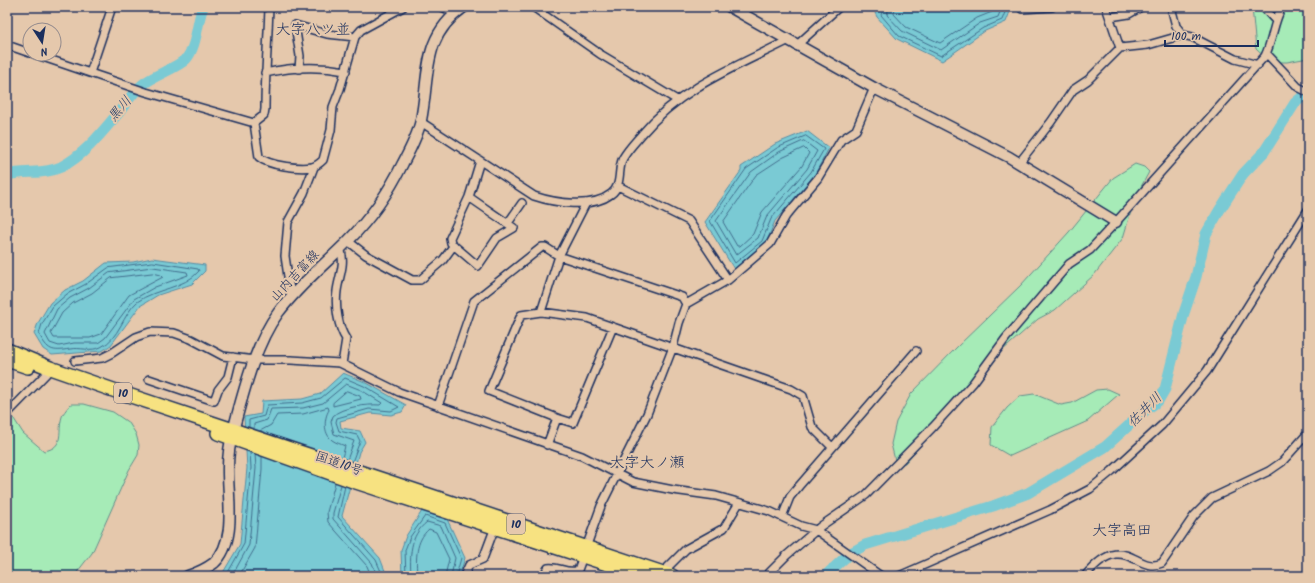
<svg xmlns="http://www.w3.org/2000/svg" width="1315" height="583" font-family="Kalam,'Klee One',sans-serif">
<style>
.green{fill:#a6ebb7;stroke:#608d8a}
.water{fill:#7acad4;stroke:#548ca5}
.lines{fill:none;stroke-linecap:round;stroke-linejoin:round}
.shore{stroke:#416d8d;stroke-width:1}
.river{stroke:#7acad4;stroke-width:11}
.street-casing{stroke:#1b2f5e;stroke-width:10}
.secondary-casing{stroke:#1b2f5e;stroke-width:13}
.highway-casing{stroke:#1b2f5e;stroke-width:16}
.street{stroke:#e5c8ac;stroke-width:7}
.secondary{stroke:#e5c8ac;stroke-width:10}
.highway{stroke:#f7e281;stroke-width:13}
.labels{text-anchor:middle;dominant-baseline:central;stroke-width:4;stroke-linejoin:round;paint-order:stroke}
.shield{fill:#e5c8ac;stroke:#585d75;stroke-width:1}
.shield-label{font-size:12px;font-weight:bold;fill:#1b2f5e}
.street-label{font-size:13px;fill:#1b2f5e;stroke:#e5c8ac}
.water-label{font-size:14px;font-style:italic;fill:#243e6a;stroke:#e5c8ac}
.quarter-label{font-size:15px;fill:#1b2f5e;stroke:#e5c8ac}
</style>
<rect width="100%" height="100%" fill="#e5c8ac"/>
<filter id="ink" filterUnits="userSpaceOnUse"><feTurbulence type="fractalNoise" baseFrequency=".025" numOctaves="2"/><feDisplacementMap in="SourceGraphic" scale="8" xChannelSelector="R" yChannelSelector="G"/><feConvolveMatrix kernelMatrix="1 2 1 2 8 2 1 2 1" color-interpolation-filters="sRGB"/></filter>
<g filter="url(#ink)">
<path class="green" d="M1252,7h56v51l-21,4h-17l-14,-13z
M1135,164l9,3 5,5 -14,26 -12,40 -29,37 -39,35 -17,9 -45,40 -39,38 -35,50 -14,16 -6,1 -4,-4 -4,-16 5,-22 15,-28 46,-47 64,-62 48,-53 44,-54z
M1108,389l11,5 -31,27 -78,35 -19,-11 1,-18 15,-19 13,-12 14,-2 27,11 11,-2 24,-13z
M71,404h13l29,8 16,11 7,11 3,11 -1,10 -9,15 -37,83 -18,23h-67v-168l16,25 21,18c23,-4 12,-21 19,-37 2,-3 5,-7 8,-10z"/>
<path class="water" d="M881,7h134l-4,2 -5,13 -21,9 -43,30 -45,-22 -20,-22 -2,-4z
M807,131l22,17 -14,26 -40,47 -9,22 -29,25 -3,1 -29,-47 36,-51v-4l34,-23z
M152,258l53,7v6l-13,13 -34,11 -18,11 -29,39 -9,6 -50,4 -9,-6 -9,-15 4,-11 12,-20 15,-13 18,-9 23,-18 27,-1z
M343,373l22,9 41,23 -4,7 -11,3 -21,-2 -30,8 1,7 19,3 5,11 -6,10 -17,64 38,42 7,18h-166l19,-32 7,-76 -3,-51 17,-3 1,-13 40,-2 18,-5z
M422,511l25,8 18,39 -6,18h-57l-1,-26 5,-14z"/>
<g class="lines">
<path class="shore" d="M884,7l-3,8 18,21 42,20 42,-28 19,-8 5,-13
M889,7l-2,8 15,16 39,19 39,-27 18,-6 4,-10
M895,7l-1,7 12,13 34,16 37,-25 15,-6 3,-5
M806,136l18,13 -13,23 -40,47 -9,22 -27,22 -25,-42 36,-52 31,-21z
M804,141l13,10 -10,18 -40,47 -9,22 -22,17 -20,-34 35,-49 28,-20z
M804,148l5,5 -7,13 -40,46 -9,22 -13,12h-3l-14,-24 33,-47 26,-17z
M153,262l45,7 1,2c-15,18 -43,17 -62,31 -14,12 -18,37 -36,45 -10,5 -21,0 -31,2 -18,3 -22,2 -31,-15l3,-10 11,-18 14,-12 19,-10 22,-16z
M153,267l34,5 1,3 -33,12 -21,12 -29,39 -7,5h-24l-15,3 -9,-3 -5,-9 12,-25 13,-11 19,-10 20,-15z
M153,273l8,2 2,2 -34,18 -28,39 -11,4h-36l-3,-5 11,-20 11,-10 19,-10 19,-15z
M347,391l13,5 1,3 -28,7v-3z
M249,427v-7l15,-4 3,-11 35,-2 19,-5 24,-20 19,8 35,21 -8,4 -22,-2 -32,9 -1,4 3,9 18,4 3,6 -8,21
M254,429v-5l13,-4 4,-11 32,-1 20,-5 23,-19 15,6 21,13 -2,2c-12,-1 -39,2 -47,11l-2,6 3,12 20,7 -7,19
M260,431l11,-6 6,-10 26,-1 25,-7 1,3c-5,8 -6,23 3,30 4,3 9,4 13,6l-3,12
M335,483l-8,29 1,10 39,44 4,10
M341,485l-8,28v6l39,44 5,13
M345,486l-7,31 38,43 7,16
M226,576l18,-32 7,-76 -1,-16
M232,576l17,-31 7,-77 -1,-14
M239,576l16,-28 7,-79v-13
M406,576l-1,-26 5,-13 15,-21 20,7 16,35 -5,18
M411,576c-1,-20 -2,-40 16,-54l14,4 14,32 -4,18
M417,576c-1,-17 -2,-35 12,-47l7,3 13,27 -4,17"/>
<path class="river" d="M7,175c18,-5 37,0 54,-8 24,-12 42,-36 59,-56 7,-9 13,-19 22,-26 12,-10 35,-17 44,-26 11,-12 11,-38 17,-52
M825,576l24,-22 16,-9 128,-39 35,-13 77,-46 42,-38 11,-8 7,-12 19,-76 12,-36 10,-43 13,-23 24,-37 21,-22 31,-49 13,-11"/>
<defs>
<path id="street" d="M442,7l13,6
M533,7l67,47 77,46
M1106,7l14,41 28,-3 35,-10 9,2 43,22 23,6
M1171,7l5,19 7,9
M1263,7l12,13
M1022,9l30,-2
M1110,17l19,-3 12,-7
M7,45l23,8
M796,46l43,-39
M34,54l112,38 108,31 5,34c10,9 40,12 53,10 4,-1 8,-4 11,-7l8,-30 2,-23 7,-18 15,-52 6,-7 42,-23
M1267,54l31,33 10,5
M299,69l1,-13 -5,-31 32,9 28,3
M90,73l22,-66
M265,73c26,-6 55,-7 81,-2
M421,122l113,74c21,7 58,13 77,-2 12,-9 6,-25 12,-36 5,-9 13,-17 19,-24 38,-46 93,-67 145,-93
M254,123l10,-8 1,-6c0,-34 3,-68 4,-102
M1019,163l32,-41 22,-32 15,-10 32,-32
M618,186l71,35 39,59
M469,197l45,31 -17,10 -19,28 -27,-23 -1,-5 19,-41 11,-36
M508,223l14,-20
M348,241l18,14 46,25h8l23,-20 11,-15
M340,248c6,15 -1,28 -3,43 -2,15 1,36 9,48l-4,25
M291,297l-6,-41 3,-34 16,-29 10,-26
M541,312l18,-56 27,-53
M75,361l27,-3 10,-5 24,-16 14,-5 24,1 17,6 32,17 32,4h36l49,3 59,29 183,64 51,26 40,8 43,6 53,15 32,15 15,4 65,46
M149,379l65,22 4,-11 10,-13 5,-20
M438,406l36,-105 68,-54h3l14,9 123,41 4,7
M7,414l39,-40
M557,418l16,5 40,-96
M547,445l10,-27 -68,-27 32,-76 20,-3 46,6 204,71 12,7 9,31 20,20
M782,517l8,-20 9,-11 117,-135
M667,568l19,-19 38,-21 15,-25
M464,576l5,-11 14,-6 12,-32
M543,576l5,-8c10,-2 21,7 30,2l23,-64 46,-92 26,-67 6,-24 7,-19 42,-24 42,-36 16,-28 32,-38 23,-38 15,-10 18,-42
M766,576l21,-21 34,-29 45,-31 67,-68 40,-44 33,-45 63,-74 21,-14 26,-28 149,-166c8,-16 8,-33 17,-49
M899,576l151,-66 40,-21 22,-18 50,-46 45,-54 101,-161
M1085,576c40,-48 51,-1 77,-13l32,-47 18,-18 57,-27 13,-9 26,-29"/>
<path id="secondary" d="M730,7l144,81 135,69 107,65
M188,576c9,-3 18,-7 26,-13 24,-22 13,-68 14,-96 0,-12 2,-25 5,-36 10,-37 22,-87 45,-118 20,-27 46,-48 69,-71 23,-23 42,-50 56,-79 7,-13 15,-28 18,-43 9,-45 0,-83 43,-113"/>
<path id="highway" d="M7,350l43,18 69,24 553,184
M7,360l21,7
M218,433l138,49 288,94"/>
</defs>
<use href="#street" class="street-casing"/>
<use href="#secondary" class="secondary-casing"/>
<use href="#highway" class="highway-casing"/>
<use href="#street" class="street"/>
<use href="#secondary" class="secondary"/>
<use href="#highway" class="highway"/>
</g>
</g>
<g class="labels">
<g class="shield">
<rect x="114" y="383" width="18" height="20" rx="3"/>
<rect x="507" y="514" width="18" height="20" rx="3"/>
</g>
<g class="shield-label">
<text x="123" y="393">10</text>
<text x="516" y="524">10</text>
</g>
<g class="street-label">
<text transform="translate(295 276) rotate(-47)">山内吉富線</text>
<text transform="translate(339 464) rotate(19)">国道10号</text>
</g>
<g class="water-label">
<text transform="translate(120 109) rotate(-49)">黒川</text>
<text transform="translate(1145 410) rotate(-45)">佐井川</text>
</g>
<g class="quarter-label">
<text x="313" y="30">大字八ツ並</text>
<text x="647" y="463">大字大ノ瀬</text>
<text x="1122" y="531">大字高田</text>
</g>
</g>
<rect width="1315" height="583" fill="none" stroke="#e5c8ac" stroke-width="24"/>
<rect x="12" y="12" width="1291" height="559" fill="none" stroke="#1b2f5e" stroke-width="1.5" filter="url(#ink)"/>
<g transform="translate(42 42) rotate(168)"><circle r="19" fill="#e5c8ac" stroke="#948b8d"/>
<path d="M0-3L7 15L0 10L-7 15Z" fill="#1b2f5e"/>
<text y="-6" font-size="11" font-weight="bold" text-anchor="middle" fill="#1b2f5e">N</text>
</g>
<path d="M1165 40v6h93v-6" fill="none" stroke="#1b2f5e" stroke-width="2"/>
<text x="1171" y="40" font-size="12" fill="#1b2f5e" stroke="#e5c8ac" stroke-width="3" paint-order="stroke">100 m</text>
</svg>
